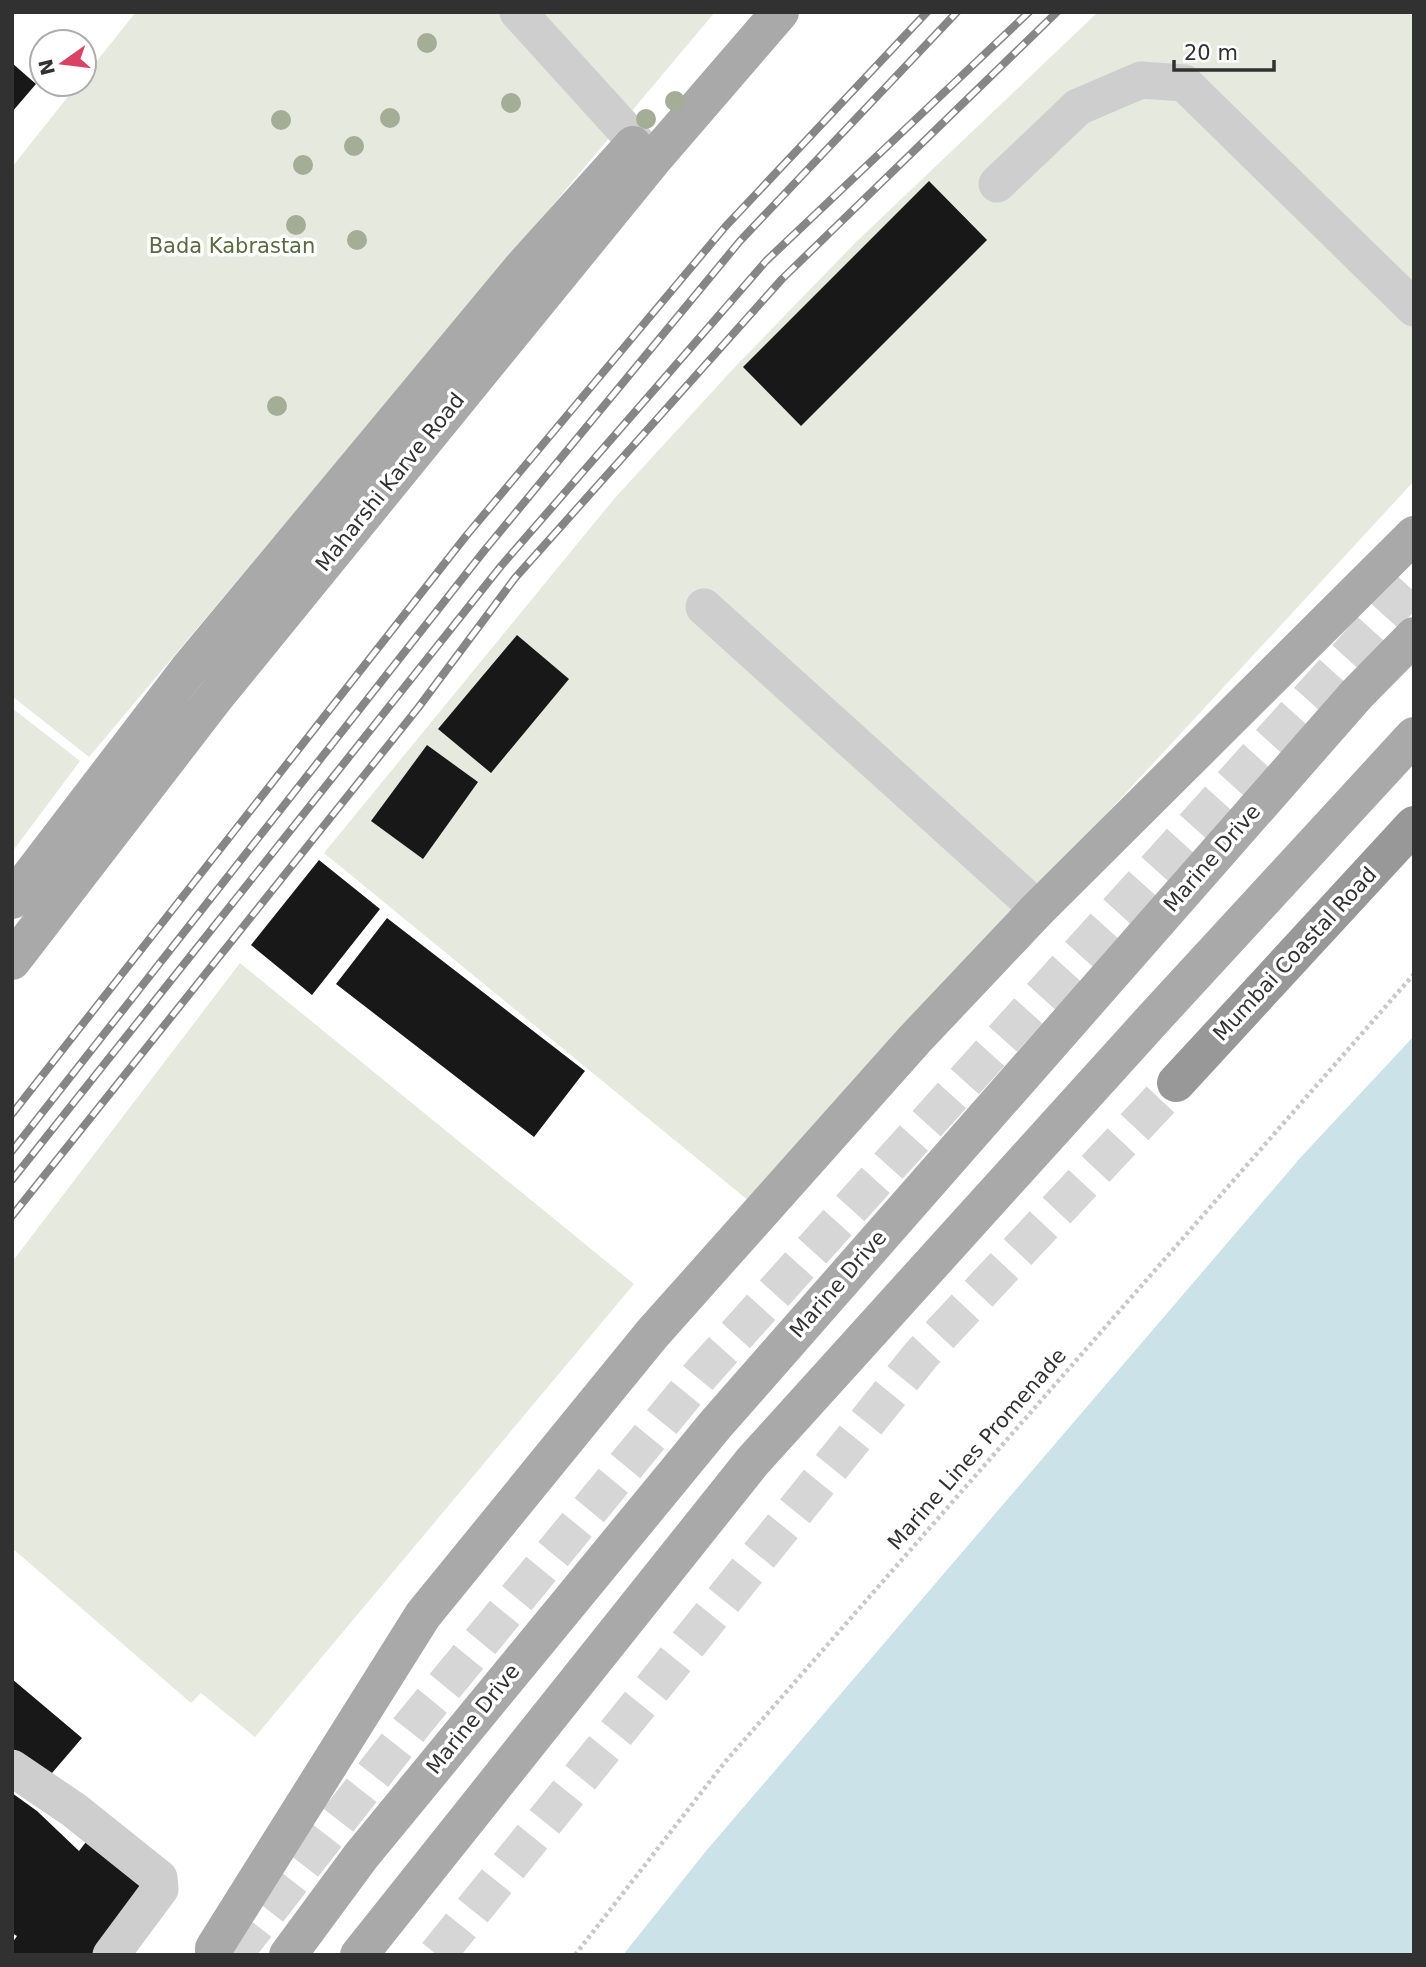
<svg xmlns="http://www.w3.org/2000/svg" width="1426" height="1967" font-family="'DejaVu Sans',sans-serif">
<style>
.green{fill:#e6e9dd}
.water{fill:#cbe2e8}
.building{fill:#181818}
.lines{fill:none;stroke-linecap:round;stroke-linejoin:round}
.highway-tunnel{stroke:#d6d6d6;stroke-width:38;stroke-dasharray:38 19;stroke-linecap:butt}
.path{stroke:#c8c8c8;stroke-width:4.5;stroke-dasharray:3.5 3.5;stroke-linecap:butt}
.minor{stroke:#cecece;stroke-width:37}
.major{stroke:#a9a9a9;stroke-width:38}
.highway{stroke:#989898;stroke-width:38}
.rail-casing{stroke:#868686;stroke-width:8}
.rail{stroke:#fff;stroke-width:5;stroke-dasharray:16;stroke-linecap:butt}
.tree{fill:#a4ad96}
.labels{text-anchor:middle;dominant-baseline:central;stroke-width:7;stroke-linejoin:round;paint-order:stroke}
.park-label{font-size:21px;fill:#5a6a41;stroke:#fff}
.street-label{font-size:21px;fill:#313131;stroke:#fff}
</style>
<rect width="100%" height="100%" fill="#fff"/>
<path class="green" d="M136,12h579l-626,745 -77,-61v-529l66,-83h6v-7z
M1098,12h316v469l-665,720 -425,-348 290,-354 119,-130 123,-127z
M12,708l68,53 -68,91z
M240,963l394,321 -379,453 -54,-44 -10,10 -179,-155v-286z"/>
<path class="water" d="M1414,1036v919h-791l83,-104 595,-694z"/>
<path class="building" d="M12,63l24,21 -24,28z
M929,181l58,59 -186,186 -58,-59z
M517,635l52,44 -78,94 -53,-44z
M427,745l51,37 -55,77 -52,-38z
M319,860l61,49 -68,86 -61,-50z
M387,918l198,153 -51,66 -198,-153z
M12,1679l70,59 -36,42 -34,-29z
M12,1793l25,18 42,40 10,-13 61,47 -54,70h-84v-12l5,-7 -5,-3z"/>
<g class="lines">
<path class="highway-tunnel" d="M233,1955l181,-232 288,-350 712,-790
M437,1955l484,-600 255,-272"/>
<path class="path" d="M575,1955l150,-193 689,-788"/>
<path class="minor" d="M518,12l118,130
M997,184l81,-77 63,-27 43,3 230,225
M704,607l334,302
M12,1768l62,42 85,68 1,11 -49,66"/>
<path class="major" d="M12,900l176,-230 335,-403 110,-122
M12,961l204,-265 439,-539 125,-145
M214,1955v-7l209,-333 229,-281 263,-295 123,-130 376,-374
M288,1955l73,-99 355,-432 641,-730 57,-58
M359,1955l393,-493 403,-445 259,-281"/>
<path class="highway" d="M1176,1083l238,-258"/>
<defs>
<path id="rail" d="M12,1114l454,-578 259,-309 202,-215
M12,1151l472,-600 256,-310 217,-229
M12,1180l489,-614 265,-305 263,-249
M12,1216l406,-508 97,-130 267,-299 275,-267"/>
</defs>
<use href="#rail" class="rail-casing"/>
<use href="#rail" class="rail"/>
</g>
<g class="tree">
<circle cx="427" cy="43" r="10"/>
<circle cx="675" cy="101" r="10"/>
<circle cx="511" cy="103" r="10"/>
<circle cx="390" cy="118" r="10"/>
<circle cx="646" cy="119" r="10"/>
<circle cx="281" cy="120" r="10"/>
<circle cx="354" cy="146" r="10"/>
<circle cx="303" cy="165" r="10"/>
<circle cx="296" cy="225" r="10"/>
<circle cx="357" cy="240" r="10"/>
<circle cx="277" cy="406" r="10"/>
</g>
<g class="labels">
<g class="park-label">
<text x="232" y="246">Bada Kabrastan</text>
</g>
<g class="street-label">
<text transform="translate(390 482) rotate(-51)">Maharshi Karve Road</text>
<text transform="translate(1212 858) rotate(-49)">Marine Drive</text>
<text transform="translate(1295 954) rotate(-47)">Mumbai Coastal Road</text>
<text transform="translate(838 1284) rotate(-49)">Marine Drive</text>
<text transform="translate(977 1449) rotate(-49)">Marine Lines Promenade</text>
<text transform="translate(473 1719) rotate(-51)">Marine Drive</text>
</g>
</g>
<rect width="1426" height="1967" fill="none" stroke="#313131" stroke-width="28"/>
<g transform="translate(63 63) rotate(256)"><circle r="33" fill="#ffffff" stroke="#adadad" stroke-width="2"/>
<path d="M0-5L12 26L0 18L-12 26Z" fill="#d94265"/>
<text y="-10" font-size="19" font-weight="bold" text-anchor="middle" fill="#313131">N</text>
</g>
<path d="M1174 60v10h100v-10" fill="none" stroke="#313131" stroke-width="3.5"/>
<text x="1184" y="60" font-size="21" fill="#313131" stroke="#ffffff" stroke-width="5" paint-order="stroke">20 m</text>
</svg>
